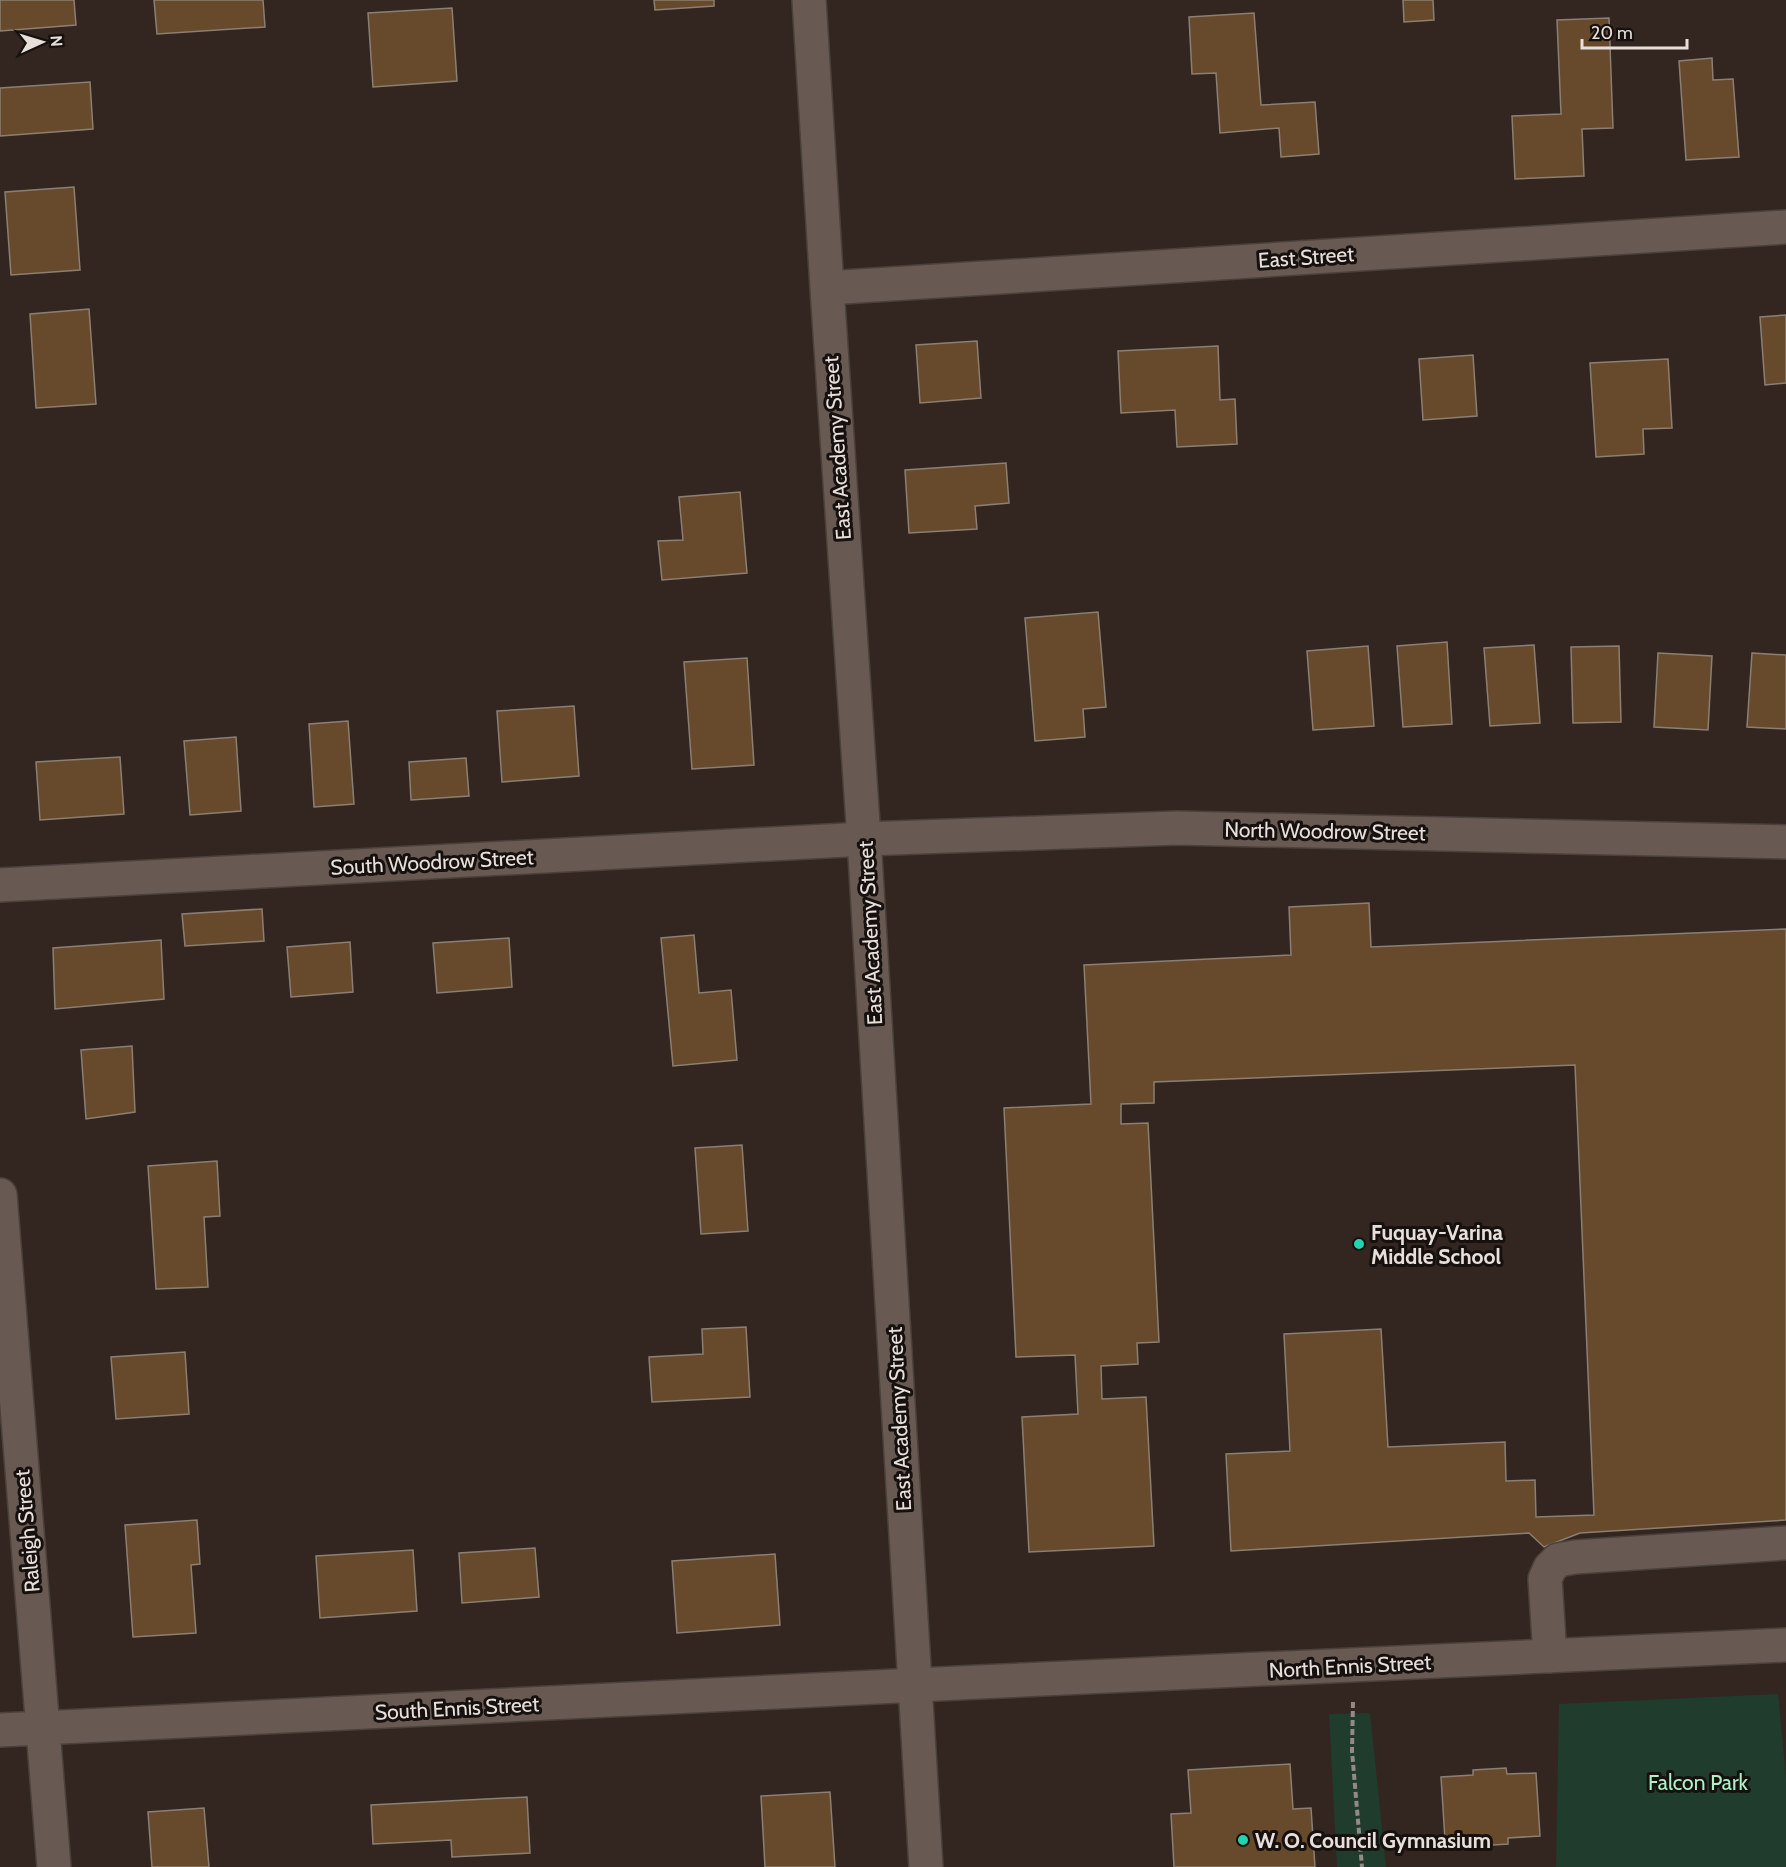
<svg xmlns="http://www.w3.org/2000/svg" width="1786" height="1867" font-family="Cabin,sans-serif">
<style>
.green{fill:#203c2c}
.building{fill:#674a2b;stroke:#8b7f74;stroke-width:1.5}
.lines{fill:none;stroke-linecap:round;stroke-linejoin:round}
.minor-casing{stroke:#4b413c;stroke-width:36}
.path{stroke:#948985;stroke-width:4;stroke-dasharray:6 3;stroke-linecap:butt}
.minor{stroke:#685953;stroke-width:33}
.poi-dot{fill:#1fd5b0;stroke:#16110e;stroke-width:2}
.labels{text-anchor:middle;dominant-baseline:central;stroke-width:6;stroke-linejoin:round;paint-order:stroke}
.street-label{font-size:21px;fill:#e8dfdb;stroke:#16110e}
.poi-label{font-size:21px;font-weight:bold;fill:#e8dfdb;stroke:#16110e;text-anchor:start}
.park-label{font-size:21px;fill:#acf2c9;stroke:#16110e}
</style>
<rect width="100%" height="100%" fill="#332621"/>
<path class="green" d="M1778,1694l8,83v90h-230l3,-163z
M1370,1713l16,154h-49l-8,-153z"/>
<path class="building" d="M0,0h74l2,25 -76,6z
M154,0h109l2,27 -108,7z
M654,0h60v6l-59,4z
M1403,0h30l1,20 -30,2z
M452,8l5,73 -84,6 -5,-74z
M1254,13l7,92 54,-3 4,52 -38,3 -2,-29 -59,5 -4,-60 -24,1 -3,-57z
M1609,18l4,110 -31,1 2,47 -69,3 -3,-63 49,-2 -4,-94z
M1712,58l1,22 20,-1 6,78 -53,3 -7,-99z
M90,82l3,47 -93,7v-48z
M74,187l6,83 -69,5 -6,-83z
M89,309l7,95 -60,4 -6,-94z
M1786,315v68l-21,2 -5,-68z
M977,341l4,57 -61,5 -4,-58z
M1218,346l2,54 15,-1 2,45 -60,3 -2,-37 -54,3 -3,-62z
M1473,355l4,61 -54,4 -4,-61z
M1668,359l4,69 -29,1 1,25 -48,3 -6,-94z
M1006,463l3,40 -34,3 2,23 -68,4 -4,-63z
M740,492l7,81 -85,7 -4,-39 25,-1 -4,-43z
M1098,612l8,95 -23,2 2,28 -50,4 -10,-123z
M1447,642l5,82 -49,3 -6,-81z
M1534,645l6,78 -50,3 -6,-78z
M1368,646l6,80 -61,4 -6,-79z
M1619,646l2,76 -48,1 -2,-76z
M1658,653l54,3 -4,74 -54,-3z
M1752,653l34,2v74l-39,-2z
M747,658l7,107 -62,4 -8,-107z
M574,706l5,70 -77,6 -5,-71z
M348,721l6,83 -40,3 -5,-83z
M236,737l5,74 -51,4 -6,-74z
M120,757l4,57 -84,6 -4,-58z
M466,758l3,38 -58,4 -2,-38z
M1369,903l2,44 415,-18v591l-206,13 -36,14 -15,-14 -298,18 -5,-97 64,-3 -6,-117 97,-5 7,118 117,-5 1,39 29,-1 1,37 58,-2 -19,-450 -421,17v21l-33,1v20l27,-1 11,219 -22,1 1,21 -37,2 1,33 44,-2 8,149 -125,6 -7,-135 56,-3 -3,-59 -59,2 -12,-249 87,-4 -7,-139 207,-10 -2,-48z
M262,909l2,32 -79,5 -3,-32z
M694,935l5,58 32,-3 6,70 -64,6 -12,-128z
M509,938l3,49 -75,6 -4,-50z
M161,940l3,59 -109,10 -2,-61z
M350,942l3,50 -62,5 -4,-50z
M132,1046l3,66 -49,7 -5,-69z
M742,1145l6,86 -47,3 -6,-86z
M217,1161l3,55 -16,1 4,70 -52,2 -8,-123z
M746,1327l4,70 -98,5 -3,-45 54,-3 -1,-25z
M185,1352l4,62 -73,5 -5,-62z
M197,1520l3,44 -9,1 5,68 -63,4 -8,-112z
M535,1548l4,49 -77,6 -3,-50z
M413,1550l4,61 -97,7 -4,-62z
M775,1554l5,71 -103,8 -5,-72z
M1290,1764l3,45 18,-1 4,59h-141l-3,-53 20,-1 -3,-43z
M1506,1768l1,6 29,-1 4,63 -32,2v6l-31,2 -1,-8 -31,2 -4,-63 32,-2v-5z
M830,1792l5,75h-70l-4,-71z
M527,1797l3,56 -78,4 -1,-17 -78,4 -2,-39z
M204,1808l5,59h-57l-4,-55z"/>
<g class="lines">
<defs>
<path id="minor" d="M809,0l18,288 37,551 62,1028
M827,288l959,-61
M0,885l864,-46 314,-11 608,14
M0,1195l54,672
M1550,1656l-5,-77 5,-11 8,-8 17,-3 211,-14
M0,1730l979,-48 807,-37"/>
</defs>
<use href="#minor" class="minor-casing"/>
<path class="path" d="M1353,1702l-1,49 10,116"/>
<use href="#minor" class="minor"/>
</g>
<g class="poi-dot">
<circle cx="1359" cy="1244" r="6"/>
<circle cx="1243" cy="1840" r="6"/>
</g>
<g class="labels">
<g class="street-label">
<text transform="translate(1306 257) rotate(-4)">East Street</text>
<text transform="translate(837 448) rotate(-94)">East Academy Street</text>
<text transform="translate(1325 831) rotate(1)">North Woodrow Street</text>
<text transform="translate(432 862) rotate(-3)">South Woodrow Street</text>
<text transform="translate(870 933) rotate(-93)">East Academy Street</text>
<text transform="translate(899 1419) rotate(-93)">East Academy Street</text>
<text transform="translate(27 1531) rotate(-95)">Raleigh Street</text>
<text transform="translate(1350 1666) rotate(-3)">North Ennis Street</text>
<text transform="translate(457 1708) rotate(-3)">South Ennis Street</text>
</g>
<g class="poi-label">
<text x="1371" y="1232">Fuquay-Varina<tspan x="1371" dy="24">Middle School</tspan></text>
<text x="1255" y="1840">W. O. Council Gymnasium</text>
</g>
<g class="park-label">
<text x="1698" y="1782">Falcon Park</text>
</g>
</g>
<g transform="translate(42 42) rotate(86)" stroke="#16110e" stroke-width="4.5" paint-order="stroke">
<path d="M0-4.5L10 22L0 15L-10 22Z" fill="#e8dfdb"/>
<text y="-9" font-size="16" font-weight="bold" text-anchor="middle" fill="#e8dfdb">N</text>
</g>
<path d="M1582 39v9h105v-9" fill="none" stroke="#e8dfdb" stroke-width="3"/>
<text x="1591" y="39" font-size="18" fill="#e8dfdb" stroke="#16110e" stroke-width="4.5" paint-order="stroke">20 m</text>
</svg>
